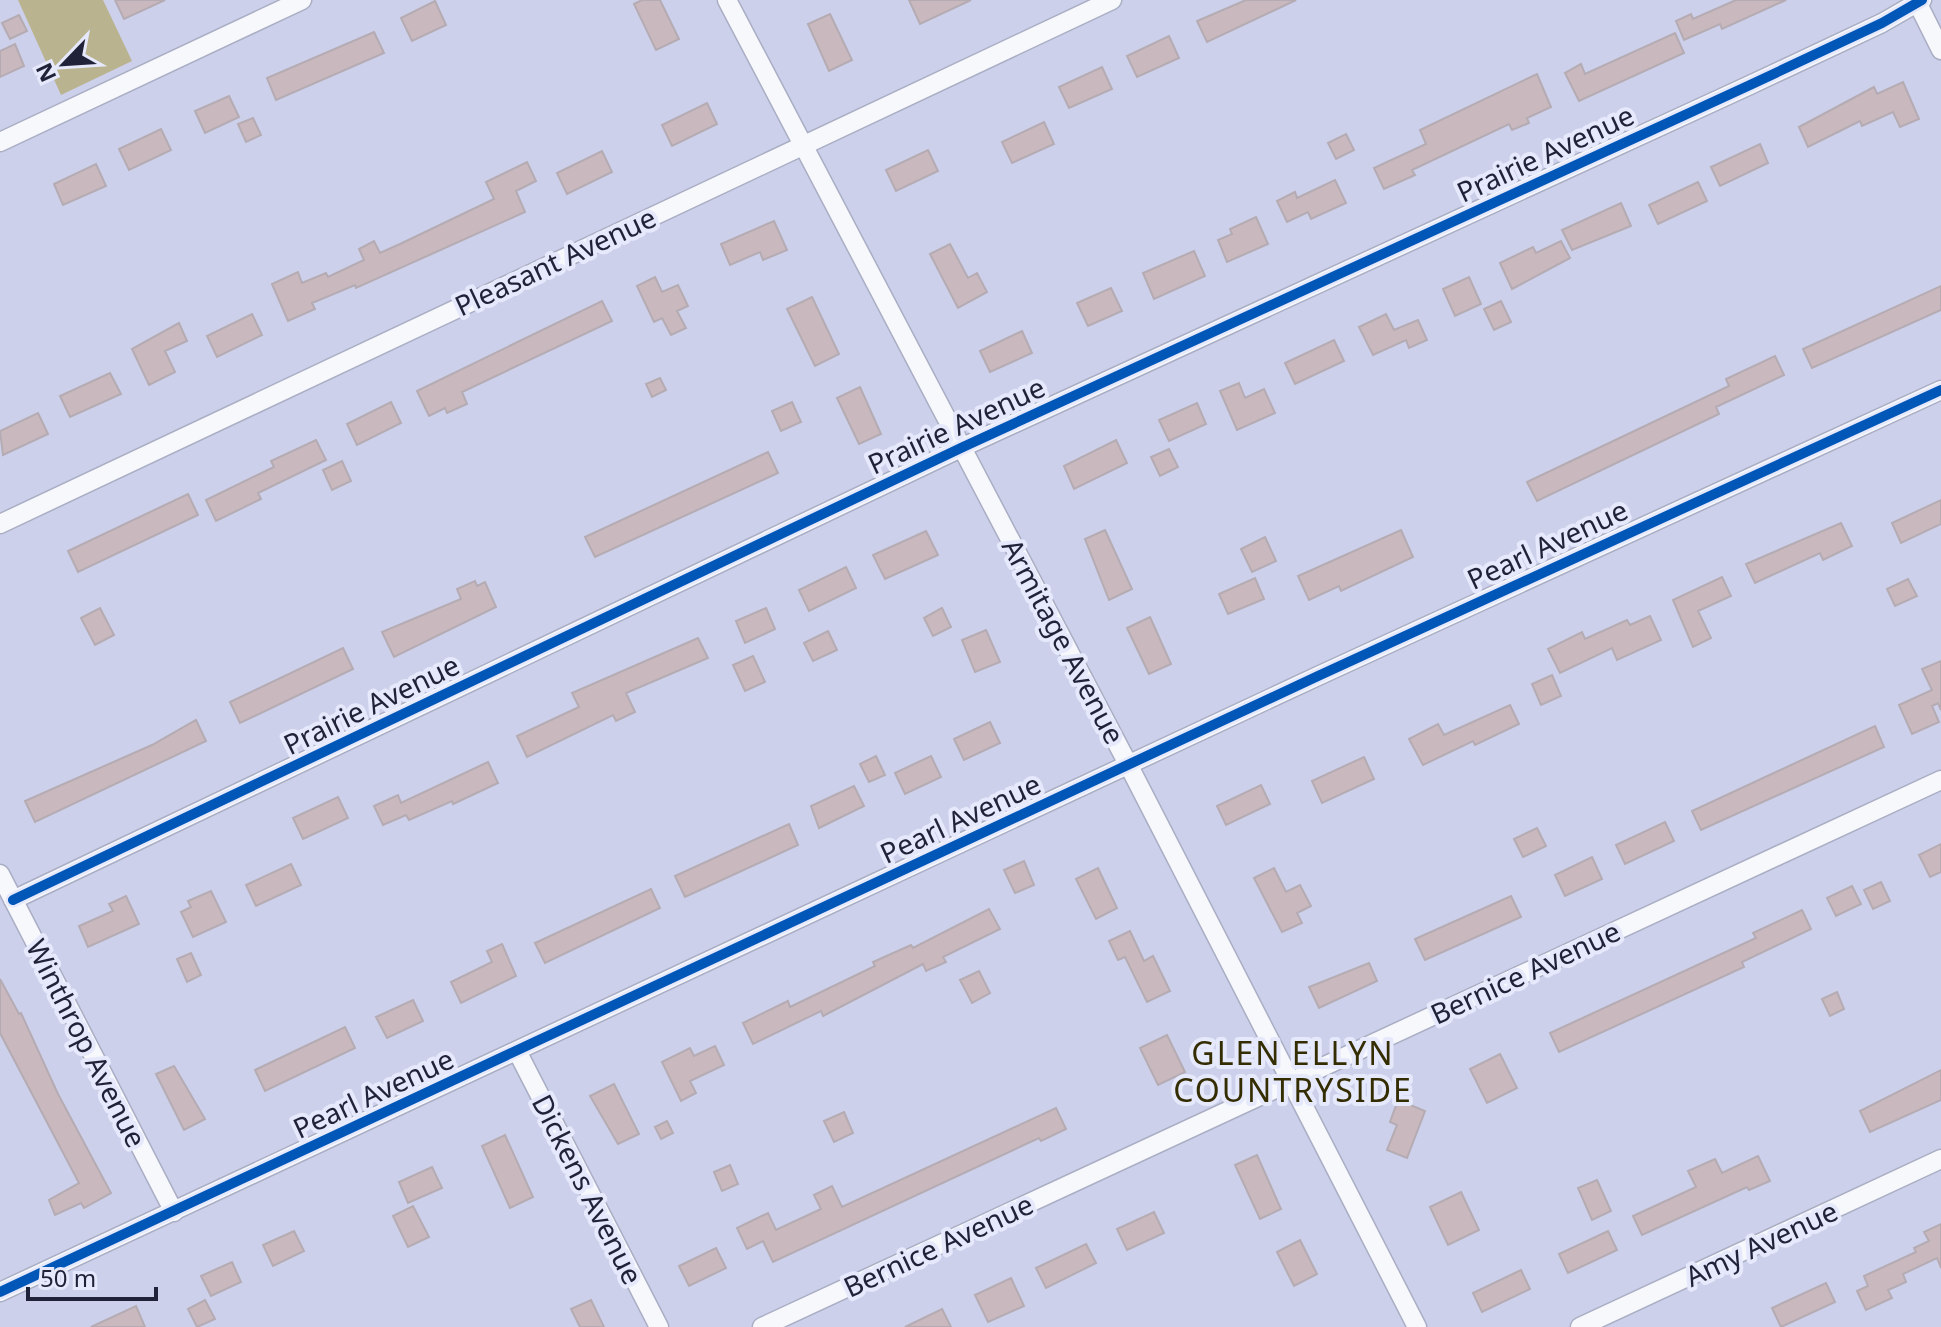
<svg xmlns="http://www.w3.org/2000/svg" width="1941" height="1327" font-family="'Noto Sans',sans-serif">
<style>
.green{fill:#bab390}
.building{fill:#c9b9bf;stroke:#b5abb3;stroke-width:2}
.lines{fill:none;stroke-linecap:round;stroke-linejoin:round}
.street-casing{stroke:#aaaec4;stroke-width:21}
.street{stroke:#f7f8fc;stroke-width:18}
.cycleway-casing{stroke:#e6e9fc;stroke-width:15}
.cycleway{stroke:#0057b8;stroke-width:10}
.labels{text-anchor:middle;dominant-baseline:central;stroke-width:8;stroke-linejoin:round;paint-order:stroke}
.street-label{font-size:28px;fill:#1f2238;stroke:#e6e9fc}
.quarter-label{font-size:32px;letter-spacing:2px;fill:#352d02;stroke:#e6e9fc}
</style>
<rect width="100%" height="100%" fill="#ccd0ea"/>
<path class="green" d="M18,0h85l29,61 -71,34z"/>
<path class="building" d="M115,0h50l-41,19z
M642,0h18l19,39 -23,11 -22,-46z
M909,0h62l-51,24z
M1246,0h50l-89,42 -10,-21z
M1736,0h50l-64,29 -2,-5 -36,16 -8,-19 15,-7 2,5z
M435,1l11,24 -34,16 -11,-23z
M830,14l22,46 -23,11 -21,-47z
M19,15l8,16 -17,8 -8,-16z
M374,32l10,21 -108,47 -9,-22z
M1675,33l9,20 -105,48 -14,-28 16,-9 4,10z
M1169,36l10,22 -42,19 -10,-21z
M15,44l9,22 -24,11v-26z
M1102,67l10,22 -43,19 -10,-21z
M1537,74l14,33 -24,11 2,5 -17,7 -3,-6 -97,46 3,5 -31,14 -10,-21 52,-24 -6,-14z
M1903,82l16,37 -19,8 -7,-15 -31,14 -2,-5 -52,26 -9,-20 75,-40 3,7z
M229,96l10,21 -34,16 -10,-22z
M707,103l10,21 -45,22 -10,-21z
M253,118l8,17 -15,7 -8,-18z
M1044,122l10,22 -42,19 -10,-21z
M161,129l10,21 -42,20 -10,-21z
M1346,134l8,16 -18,9 -8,-16z
M1760,144l8,19 -48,23 -9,-19z
M928,150l10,21 -42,20 -10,-21z
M602,151l10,21 -45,22 -10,-21z
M527,162l9,19 -20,10 9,21 -169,76 -1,-3 -43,18 3,6 -27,12 -16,-37 26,-12 4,11 24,-10 2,4 36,-17 -5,-11 15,-8 6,12 20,-9 94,-45 -8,-17z
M96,164l10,22 -43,19 -9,-21z
M1335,180l11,23 -35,16 -3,-7 -21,10 -10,-21 18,-9 2,6z
M1698,182l9,19 -49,23 -9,-19z
M1621,203l10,23 -59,24 -10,-20z
M1256,217l12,27 -41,18 -9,-22 14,-6 -2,-5z
M774,221l13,29 -24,10 -3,-8 -30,13 -9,-21z
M1561,241l9,17 -58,31 -12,-26 33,-16 3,6z
M950,244l18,34 9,-5 10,19 -29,16 -28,-54z
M1194,251l11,25 -51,23 -11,-26z
M655,277l7,15 16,-7 10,21 -11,5 9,17 -15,7 -9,-17 -8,4 -17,-36z
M1469,277l12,27 -26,12 -12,-27z
M1941,286v24l-129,58 -9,-19z
M1111,288l11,23 -34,15 -11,-23z
M812,297l27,57 -24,12 -28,-57z
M602,301l10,20 -150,71 5,12 -20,9 -2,-5 -16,8 -12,-25z
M1501,301l10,21 -17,8 -10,-21z
M252,314l10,21 -45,22 -10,-21z
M1386,314l8,16 24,-10 9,20 -18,8 -3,-8 -33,15 -14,-28z
M179,323l8,18 -22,10 10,21 -26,13 -17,-36z
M1022,331l10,22 -42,19 -10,-21z
M1334,340l10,21 -49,23 -10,-21z
M1775,356l9,19 -68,32 3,7 -182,87 -10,-19 202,-96 -3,-7z
M110,373l11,21 -51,23 -10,-21z
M660,378l6,12 -14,7 -6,-13z
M1239,383l6,15 19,-9 11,24 -38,17 -17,-39z
M860,387l21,47 -22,10 -22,-46z
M391,402l10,21 -44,22 -10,-21z
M792,402l9,20 -20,9 -9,-20z
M1197,403l9,21 -37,17 -10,-21z
M38,413l10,21 -45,21 -3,-24z
M316,440l10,20 -68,33 3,6 -45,22 -10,-21 68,-33 -3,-6z
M1116,440l11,23 -53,26 -10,-23z
M1169,449l9,18 -18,9 -9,-19z
M768,452l10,21 -183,84 -10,-20z
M342,461l9,20 -19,9 -9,-20z
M188,494l10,21 -120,57 -10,-21z
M1941,500v24l-40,19 -9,-20z
M1841,523l11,23 -29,14 -3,-7 -65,30 -9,-19z
M1105,530l27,59 -23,11 -24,-61z
M1401,530l12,27 -72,34 -2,-5 -30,14 -11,-24z
M926,531l12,24 -53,24 -12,-24z
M1265,537l11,24 -24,11 -11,-23z
M846,567l10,21 -47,23 -10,-21z
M1722,577l9,19 -33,15 13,27 -18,9 -20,-47z
M1255,578l9,21 -36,15 -9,-20z
M1908,579l9,17 -22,10 -8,-17z
M475,581l2,5 8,-4 11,25 -102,50 -12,-25 79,-33 -4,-10z
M100,608l14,27 -19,10 -14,-27z
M766,608l9,21 -30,14 -9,-22z
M942,608l9,19 -18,9 -9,-18z
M1650,616l11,24 -44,20 -5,-12 -52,25 -12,-24 34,-17 3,7 42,-19 3,5z
M1150,617l21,47 -22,10 -22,-46z
M986,630l14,32 -25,10 -13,-32z
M828,631l9,19 -24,11 -9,-18z
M698,638l10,20 -82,35 9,19 -19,9 -3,-6 -86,42 -10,-21 62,-29 -7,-14z
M343,648l10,21 -113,54 -10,-21z
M753,656l12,26 -20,9 -12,-26z
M1941,661v49l-3,-7 -6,3 7,16 -27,12 -13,-29 33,-15 -10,-21z
M1552,675l9,21 -20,9 -9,-21z
M1510,705l9,19 -44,21 -2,-4 -50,24 -14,-26 29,-15 6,11z
M196,720l10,21 -171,81 -10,-21 127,-56z
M990,722l10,21 -36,17 -10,-21z
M1875,726l9,21 -183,83 -9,-19z
M876,756l9,19 -16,7 -9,-18z
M931,756l10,21 -36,17 -10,-21z
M1364,757l10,22 -52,24 -10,-22z
M488,762l10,21 -45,21 -1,-3 -43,19 -3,-5 -23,10 -9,-19 24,-11 3,8z
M1261,785l9,19 -44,21 -9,-19z
M854,786l10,20 -45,22 -8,-22z
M338,797l10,21 -45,21 -10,-21z
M1665,822l9,19 -49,23 -9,-19z
M789,824l9,21 -113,52 -10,-21z
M1537,828l9,18 -23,11 -9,-18z
M1941,844v28l-11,5 -11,-22z
M1592,857l10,22 -37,17 -10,-21z
M1024,861l10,24 -19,8 -11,-23z
M291,864l10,21 -45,21 -10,-21z
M1098,868l19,40 -21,11 -20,-40z
M1274,868l12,24 14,-7 11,21 -14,7 5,10 -20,9 -28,-54z
M1881,882l9,19 -17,8 -9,-19z
M1852,886l9,18 -25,12 -9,-18z
M651,889l9,19 -115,55 -10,-20z
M211,891l15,31 -33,15 -12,-25 10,-5 -3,-6z
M126,896l13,28 -51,23 -9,-21 34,-15 -4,-7z
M1511,896l10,21 -96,43 -10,-21z
M989,909l11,20 -57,28 3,5 -20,9 -3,-7 -100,52 -2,-5 -68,33 -10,-21 45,-22 2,6 85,-41 -2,-4 38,-17 2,3z
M1802,910l9,19 -69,33 2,5 -185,85 -9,-19 206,-95 -3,-5z
M1130,931l14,30 9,-5 17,35 -23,11 -22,-45 -7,3 -9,-19z
M502,944l14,32 -55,27 -10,-21 41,-20 -5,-11z
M191,953l10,22 -14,7 -10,-23z
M1369,963l8,18 -58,27 -10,-21z
M979,971l11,22 -18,10 -12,-23z
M0,979l19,35 2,-1 37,81 53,99 -27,15 -3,-5 -26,12 -6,-15 30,-17 -79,-150z
M1837,992l7,17 -14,7 -8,-17z
M413,1000l10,21 -36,17 -11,-21z
M345,1027l10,21 -90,43 -10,-21z
M1167,1035l18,37 -27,13 -18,-37z
M715,1046l9,19 -34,16 6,12 -15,8 -19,-39 28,-14 4,8z
M1500,1054l17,34 -30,15 -17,-34z
M174,1066l31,53 -21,11 -28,-56z
M1941,1070v30l-71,32 -10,-21z
M614,1084l25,50 -21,10 -28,-48z
M1398,1100l27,11 -18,47 -20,-8 10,-25 -7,-3z
M1056,1108l10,21 -25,12 -2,-3 -266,124 -10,-21 -16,8 -10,-21 31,-15 8,17 45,-21 -7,-14 18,-9 10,21z
M844,1112l9,21 -19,9 -10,-21z
M667,1121l6,12 -12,6 -6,-12z
M505,1135l28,62 -23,11 -28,-62z
M1257,1155l24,54 -21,10 -25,-54z
M1758,1156l12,25 -21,9 -2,-3 -105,48 -9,-19 63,-29 -8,-16 27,-12 7,14z
M730,1165l8,19 -16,7 -8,-19z
M432,1167l10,21 -34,15 -9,-21z
M1597,1180l14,31 -19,9 -14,-32z
M1461,1192l18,38 -31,15 -18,-38z
M413,1206l16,31 -21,10 -15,-31z
M1154,1212l10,21 -37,17 -10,-21z
M1941,1224v44l-4,-10 -34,16 3,8 -18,8 4,8 -26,12 -9,-19 11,-5 -4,-10 52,-24 -2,-4 15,-7 -5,-9z
M294,1231l10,20 -31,15 -10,-21z
M1608,1231l9,19 -49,23 -9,-19z
M1300,1240l17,34 -23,12 -17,-34z
M1086,1244l10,19 -50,25 -10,-20z
M716,1248l10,20 -37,18 -10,-20z
M232,1262l9,20 -30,14 -10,-20z
M1521,1270l9,19 -48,23 -9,-19z
M1011,1278l13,28 -36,16 -13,-27z
M1826,1283l9,19 -54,25 -9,-19z
M205,1300l10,19 -18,8 -9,-18z
M591,1300l13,27h-24l-9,-18z
M136,1306l9,21h-54z
M942,1309l9,18h-46z"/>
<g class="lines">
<defs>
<path id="street" d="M727,0l402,766 288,561
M1916,0l25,50
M0,142l302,-142
M0,524l1112,-524
M0,874l174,338
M13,900l950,-453 787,-362 132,-62 40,-23
M517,1051l142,276
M0,1292l1318,-616 623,-286
M762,1327l1179,-547
M1580,1327l361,-168"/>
</defs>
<use href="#street" class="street-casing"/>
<use href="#street" class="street"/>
<defs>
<path id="cycleway" d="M13,900l950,-453 787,-362 132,-62 40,-23
M0,1292l1318,-616 623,-286"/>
</defs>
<use href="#cycleway" class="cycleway-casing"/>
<use href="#cycleway" class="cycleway"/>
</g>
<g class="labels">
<g class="street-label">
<text transform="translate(1545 153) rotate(-25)">Prairie Avenue</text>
<text transform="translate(555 261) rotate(-25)">Pleasant Avenue</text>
<text transform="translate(956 425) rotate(-25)">Prairie Avenue</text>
<text transform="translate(1547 544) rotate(-25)">Pearl Avenue</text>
<text transform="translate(1064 641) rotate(62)">Armitage Avenue</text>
<text transform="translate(371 704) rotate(-26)">Prairie Avenue</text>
<text transform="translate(960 818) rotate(-25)">Pearl Avenue</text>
<text transform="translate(1525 972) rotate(-25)">Bernice Avenue</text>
<text transform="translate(87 1043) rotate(63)">Winthrop Avenue</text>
<text transform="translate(373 1093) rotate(-25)">Pearl Avenue</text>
<text transform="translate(588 1189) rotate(63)">Dickens Avenue</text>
<text transform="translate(1761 1243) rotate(-25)">Amy Avenue</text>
<text transform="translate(938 1245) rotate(-25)">Bernice Avenue</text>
</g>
<g class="quarter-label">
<text x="1293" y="1052">GLEN ELLYN<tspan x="1293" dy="37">COUNTRYSIDE</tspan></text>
</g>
</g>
<g transform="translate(64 64) rotate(245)" stroke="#e6e9fc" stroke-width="6" paint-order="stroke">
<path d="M0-6L14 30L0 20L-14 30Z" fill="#1f2238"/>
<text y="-12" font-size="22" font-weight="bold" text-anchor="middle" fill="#1f2238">N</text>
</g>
<path d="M28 1287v12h128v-12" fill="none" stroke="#1f2238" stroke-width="4"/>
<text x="40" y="1287" font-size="24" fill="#1f2238" stroke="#e6e9fc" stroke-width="6" paint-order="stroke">50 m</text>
</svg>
